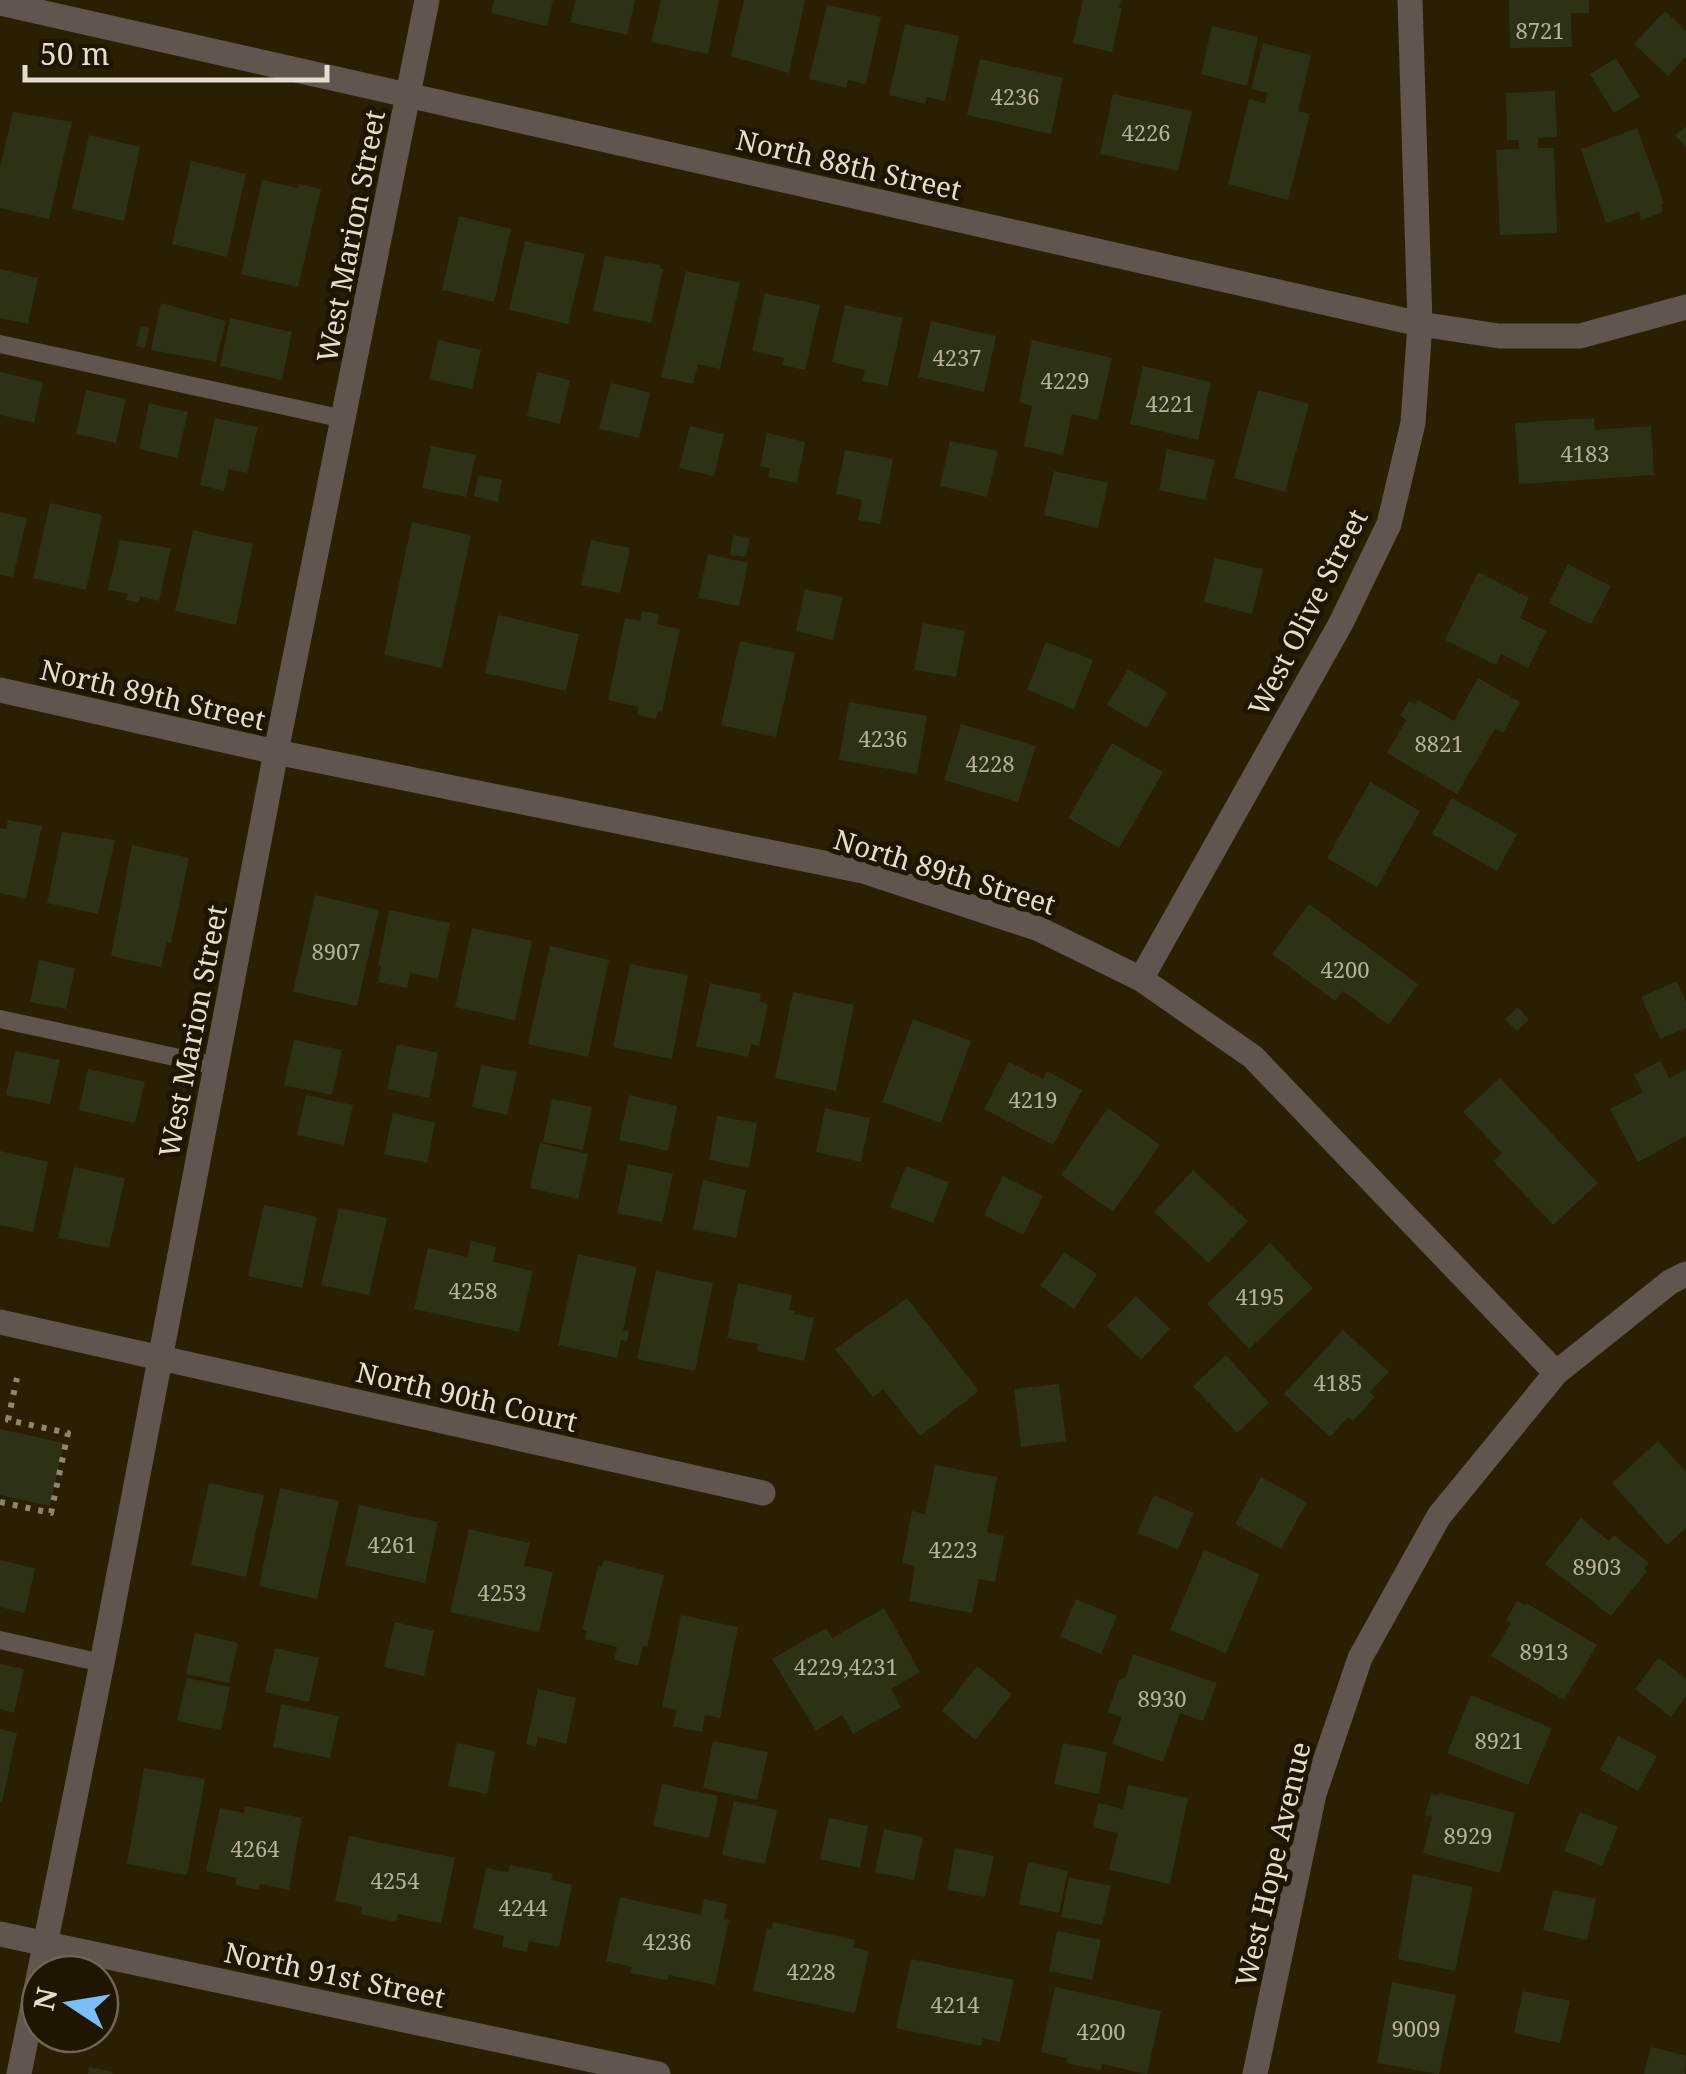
<svg xmlns="http://www.w3.org/2000/svg" width="1686" height="2074" font-family="'Noto Serif',serif">
<style>
.building{fill:#2d3216}
.lines{fill:none;stroke-linecap:round;stroke-linejoin:round}
.path{stroke:#8f8570;stroke-width:6;stroke-dasharray:5 8;stroke-linecap:butt}
.lane{stroke:#61554d;stroke-width:18}
.street{stroke:#61554d;stroke-width:25}
.labels{text-anchor:middle;dominant-baseline:central;stroke-width:10;stroke-linejoin:round;paint-order:stroke}
.number-label{font-size:22px;fill:#b7b29f}
.street-label{font-size:28px;fill:#e5ddcd;stroke:#201500}
</style>
<rect width="100%" height="100%" fill="#2a1e03"/>
<path class="building" d="M494,0h59l-6,26 -56,-13z
M576,0h59l-8,35 -57,-13z
M661,0h58l-11,54 -57,-12z
M744,0h61l-16,73 -58,-17z
M1083,0h38l-2,8h3l-10,44 -39,-9z
M1509,0h80v13h-18l1,34 -62,1z
M827,5l54,12 -15,67 -18,-4 -2,8 -37,-9z
M1665,11l21,20v26l-18,19 -34,-32z
M905,24l54,12 -14,65 -18,-4 -2,7 -36,-9z
M1212,26l46,11 -11,49 -46,-12z
M1263,43l48,12 -13,56 12,3 -22,86 -60,-16 21,-85 16,4 3,-10 -17,-4z
M1616,58l24,39 -26,16 -24,-39z
M980,59l83,19 -12,56 -84,-19z
M1555,91l2,46 -19,1v10h16l3,85 -57,2 -4,-85 23,-1 -1,-9h-11l-1,-47z
M1113,94l79,17 -14,60 -78,-17z
M13,112l59,10 -23,97 -49,-11v-41z
M1686,127v21l-11,-13z
M1637,128l27,75 -3,2 2,7 -22,8 -2,-8 -33,11 -25,-74z
M89,135l51,12 -16,74 -52,-12z
M191,161l55,13 -19,83 -55,-13z
M262,180l36,8 1,-4 22,5 -23,98 -57,-13z
M459,216l52,13 -17,73 -52,-12z
M525,241l60,13 -17,70 -59,-14z
M605,256l55,9 -1,3 4,1 -12,54 -58,-12z
M0,269l38,9 -10,46 -28,-6z
M686,271l54,12 -20,86 -22,-5 -5,20 -32,-7z
M765,293l55,12 -15,65 -23,-5 2,-7 -32,-7z
M161,303l65,18 -10,41 -65,-12z
M845,305l58,13 -15,68 -26,-5 3,-11 -33,-8z
M230,318l62,14 -10,48 -62,-14z
M931,321l65,15 -12,56 -66,-15z
M141,326l8,2 -4,20 -9,-2z
M438,340l43,10 -9,39 -43,-10z
M1032,340l80,18 -14,62 -26,-6 -9,41 -39,-9 8,-40 -13,-4z
M1143,366l68,16 -13,58 -68,-16z
M0,372l43,10 -9,41 -34,-8z
M537,372l33,8 -10,44 -33,-8z
M611,383l39,10 -11,45 -40,-9z
M86,390l40,9 -10,44 -40,-9z
M1258,390l51,14 -24,88 -51,-14z
M149,403l39,9 -11,46 -38,-9z
M215,418l43,9 -11,46 -18,-4 -5,22 -24,-6z
M1594,418l1,12 56,-4 3,49 -135,9 -4,-61z
M690,426l34,8 -10,42 -35,-8z
M767,433l38,9 -8,41 -29,-6 2,-9 -10,-2z
M950,441l48,10 -11,46 -47,-11z
M431,446l45,9 -10,42 -44,-9z
M1167,449l48,11 -10,40 -46,-10z
M845,450l48,9 -13,65 -22,-4 4,-20 -26,-6z
M1054,471l54,12 -10,45 -54,-13z
M478,475l24,5 -4,22 -24,-6z
M50,503l52,12 -16,75 -53,-12z
M0,512l27,6 -14,59 -13,-2z
M412,522l59,13 -29,133 -58,-13z
M193,530l60,14 -17,81 -61,-14z
M733,535l17,3 -4,19 -16,-2z
M120,540l51,8 -12,53 -19,-5 -1,7 -13,-3 2,-6 -20,-4z
M591,540l39,8 -10,45 -39,-8z
M708,554l40,9 -9,43 -41,-8z
M1215,558l48,11 -11,45 -48,-12z
M1568,564l43,22 -20,38 -42,-21z
M1478,572l51,26 -9,20 26,13 -18,37 -27,-14 -5,11 -51,-25z
M805,589l38,8 -10,43 -37,-9z
M642,611l17,3 -2,10 23,5 -18,83 -4,-1 -2,8 -19,-4 2,-8 -31,-7 17,-82 15,3z
M498,615l81,19 -13,57 -81,-18z
M923,623l42,8 -9,46 -42,-7z
M740,641l55,12 -19,84 -55,-12z
M1046,642l47,18 -19,49 -47,-19z
M1128,669l39,23 -20,36 -40,-23z
M1478,678l42,24 -17,31 -8,-4 -38,65 -70,-41 19,-33 -6,-5 9,-14 6,4 3,-5 36,21z
M849,702l78,14 -10,58 -78,-14z
M961,724l75,22 -18,56 -74,-22z
M1112,743l51,29 -44,76 -51,-30z
M1370,782l50,29 -43,76 -50,-29z
M1452,798l65,36 -20,37 -65,-37z
M8,820l34,6 -16,73 -26,-6v-65l6,1z
M62,832l53,8 -17,74 -51,-11z
M132,845l57,13 -18,85 -4,-1 -6,25 -50,-11z
M315,895l64,15 -22,96 -64,-14z
M1309,904l109,80 -29,41 -46,-34 -8,10 -63,-47z
M389,910l61,13 -12,56 -28,-6 -3,15 -29,-6 3,-16h-3z
M472,928l60,13 -17,79 -60,-13z
M550,946l59,14 -21,97 -60,-13z
M39,960l36,8 -9,41 -36,-7z
M630,964l58,11 -16,84 -59,-12z
M1677,981l9,21v26l-26,11 -19,-42z
M710,983l51,11 -2,7 9,3 -9,42 -8,-2 -3,13 -52,-11z
M793,992l61,13 -18,86 -61,-13z
M1518,1007l11,13 -12,11 -12,-12z
M913,1019l58,22 -30,82 -59,-21z
M294,1040l48,10 -10,45 -48,-10z
M397,1044l41,9 -9,45 -42,-9z
M15,1051l45,9 -10,44 -44,-9z
M1660,1061l9,17 17,-9v67l-48,26 -28,-53 33,-17 -9,-17z
M1009,1062l34,17 4,-8 35,19 -29,55 -69,-36z
M481,1065l36,7 -10,43 -35,-8z
M88,1069l57,13 -10,41 -56,-13z
M1500,1078l98,105 -45,42 -60,-64 9,-8 -39,-41z
M306,1095l47,10 -9,40 -47,-10z
M629,1095l48,11 -9,45 -49,-11z
M552,1099l40,8 -9,43 -40,-8z
M825,1108l45,10 -9,44 -45,-10z
M1108,1108l52,37 -47,67 -52,-37z
M393,1113l42,10 -8,40 -43,-9z
M717,1116l40,7 -8,45 -40,-8z
M540,1143l48,11 -10,45 -48,-11z
M0,1151l48,11 -15,70 -33,-7z
M628,1164l45,10 -11,48 -45,-9z
M906,1166l43,16 -16,41 -43,-16z
M74,1167l51,11 -16,70 -51,-10z
M1193,1170l55,51 -39,42 -55,-51z
M1003,1176l40,20 -20,39 -39,-20z
M703,1180l43,10 -10,48 -43,-9z
M264,1205l53,12 -15,71 -54,-12z
M339,1208l48,10 -18,77 -48,-10z
M471,1241l25,6 -3,15 40,9 -14,61 -105,-23 14,-61 39,9z
M1270,1243l43,45 -64,61 -42,-45z
M1064,1252l33,22 -23,35 -34,-23z
M578,1254l59,13 -14,63 6,1 -2,10 -6,-1 -4,18 -59,-13z
M656,1271l57,12 -18,88 -58,-12z
M738,1283l54,12 -3,15 6,1 -1,3 20,4 -10,43 -47,-10 1,-7 -31,-6z
M1136,1296l34,33 -29,31 -34,-34z
M907,1298l72,93 -59,45 -37,-47 -10,8 -38,-48z
M1343,1330l46,42 -19,20 5,5 -22,24 -5,-4 -18,20 -46,-43z
M1226,1355l43,48 -32,30 -44,-47z
M1059,1384l7,57 -45,6 -7,-58z
M0,1429l64,14 -14,63 -50,-11z
M1658,1441l28,31v56l-19,17 -55,-62z
M935,1465l62,12 -10,55 17,4 -9,46 -16,-3 -7,34 -63,-12 6,-35 -13,-3 10,-52 13,3z
M1261,1477l46,25 -26,47 -46,-25z
M209,1483l55,12 -18,82 -55,-12z
M280,1488l59,13 -22,98 -58,-13z
M1154,1495l40,18 -16,36 -41,-16z
M359,1505l79,17 -13,61 -80,-18z
M1581,1518l28,23 5,-6 35,28 -5,5 3,3 -36,45 -66,-52z
M469,1529l61,14 -6,23 29,6 -14,60 -89,-20z
M1204,1550l56,24 -34,79 -56,-23z
M0,1560l35,8 -10,45 -25,-6z
M604,1560l60,15 -17,72 -4,-1 -5,20 -24,-6 3,-13 -32,-8 2,-8 -5,-2 16,-62h3z
M1076,1599l41,17 -16,38 -41,-17z
M1517,1601l8,4 1,-2 71,42 -33,55 -73,-44 20,-33 -5,-3z
M884,1608l36,64 -29,17 10,18 -48,27 -11,-19 -26,16 -44,-72 54,-31 6,10z
M681,1615l57,12 -18,91 -15,-3 -3,17 -29,-6 4,-16 -15,-3z
M395,1622l39,9 -10,45 -40,-9z
M195,1633l43,10 -9,40 -43,-9z
M275,1648l44,10 -10,44 -44,-10z
M1133,1654l84,29 -14,38 -23,-8 -17,49 -51,-18 10,-27 -14,-5 11,-32 7,-3z
M1658,1658l28,20v19l-15,20 -36,-28z
M0,1664l24,5 -10,44 -14,-4z
M977,1666l35,28 -37,46 -33,-29z
M187,1678l43,9 -9,43 -44,-9z
M538,1689l38,9 -10,46 -28,-7 -2,10 -10,-3z
M1471,1695l81,33 -24,57 -81,-32z
M281,1704l58,12 -9,42 -57,-11z
M0,1729l17,4 -15,69h-2z
M1618,1736l39,20 -19,35 -38,-21z
M713,1741l55,11 -11,48 -54,-12z
M457,1743l38,8 -8,43 -39,-8z
M1063,1743l44,9 -8,42 -45,-10z
M144,1768l61,11 -18,96 -60,-11z
M662,1784l56,12 -9,42 -56,-12z
M1128,1785l60,13 -18,86 -61,-14 9,-37 -25,-6 5,-24 25,6z
M1439,1793l76,20 -15,60 -77,-20 9,-36 -7,-2 6,-21 7,1z
M734,1801l43,9 -12,54 -43,-9z
M245,1806l57,12 -13,72 -29,-6 -1,6 -24,-5 2,-7 -31,-7 14,-63 24,5z
M1580,1812l38,15 -16,39 -38,-15z
M829,1818l39,8 -8,42 -40,-9z
M884,1829l39,8 -9,43 -39,-8z
M349,1836l106,22 -14,65 -43,-9 -2,8 -35,-8 1,-7 -27,-6z
M955,1848l39,8 -9,41 -38,-7z
M1028,1862l40,9 -9,42 -40,-9z
M510,1865l43,9 -2,6 21,5 -13,62 -30,-6 -2,11 -25,-5 2,-11 -31,-7 13,-61 22,4z
M1413,1874l60,13 -18,84 -57,-12z
M1069,1877l42,9 -9,39 -41,-8z
M1553,1890l43,9 -9,41 -44,-10z
M620,1897l81,18 3,-16 23,5 -3,15 5,1 -14,65 -46,-10 -2,5 -37,-7 2,-6 -26,-6z
M773,1922l82,18 -2,7 16,4 -14,62 -102,-22 14,-63 5,1z
M1057,1931l44,9 -9,40 -43,-9z
M911,1959l103,21 -14,62 -17,-4 -2,8 -85,-18z
M1392,1982l64,13 -17,79 -62,-11z
M1055,1987l106,24 -14,63 -45,-10 -1,6 -35,-7 1,-5 -26,-6z
M1523,1991l47,10 -10,42 -46,-10z
M1651,2047l35,9 -1,18h-41z
M89,2067l24,5 -1,2h-24z"/>
<g class="lines">
<path class="path" d="M0,1502l51,11 17,-80 -60,-13 9,-42"/>
<path class="lane" d="M0,344l344,75
M0,1019l216,47
M0,1640l102,23"/>
<path class="street" d="M0,3l1420,321 79,12h81l106,-29
M0,690l276,62 587,119 176,58 102,50 112,78 303,316
M1141,979l200,-356 48,-99 24,-101 7,-99 -10,-324
M0,1322l763,171
M0,1934l658,140
M19,2074l83,-411 174,-911 151,-752
M1255,2074l59,-280 46,-136 79,-142 117,-143 114,-91 16,-8"/>
</g>
<g class="labels">
<g class="number-label">
<text x="1540" y="30">8721</text>
<text x="1015" y="96">4236</text>
<text x="1146" y="132">4226</text>
<text x="957" y="357">4237</text>
<text x="1065" y="380">4229</text>
<text x="1170" y="403">4221</text>
<text x="1585" y="453">4183</text>
<text x="883" y="738">4236</text>
<text x="1439" y="743">8821</text>
<text x="990" y="763">4228</text>
<text x="336" y="951">8907</text>
<text x="1345" y="969">4200</text>
<text x="1033" y="1099">4219</text>
<text x="473" y="1290">4258</text>
<text x="1260" y="1296">4195</text>
<text x="1338" y="1382">4185</text>
<text x="392" y="1544">4261</text>
<text x="953" y="1549">4223</text>
<text x="1597" y="1566">8903</text>
<text x="502" y="1592">4253</text>
<text x="1544" y="1651">8913</text>
<text x="846" y="1666">4229,4231</text>
<text x="1162" y="1698">8930</text>
<text x="1499" y="1740">8921</text>
<text x="1468" y="1835">8929</text>
<text x="255" y="1848">4264</text>
<text x="395" y="1880">4254</text>
<text x="523" y="1907">4244</text>
<text x="667" y="1941">4236</text>
<text x="811" y="1971">4228</text>
<text x="955" y="2004">4214</text>
<text x="1416" y="2028">9009</text>
<text x="1101" y="2031">4200</text>
</g>
<g class="street-label">
<text transform="translate(849 164) rotate(13)">North 88th Street</text>
<text transform="translate(350 236) rotate(-79)">West Marion Street</text>
<text transform="translate(1307 612) rotate(-63)">West Olive Street</text>
<text transform="translate(153 694) rotate(13)">North 89th Street</text>
<text transform="translate(945 871) rotate(17)">North 89th Street</text>
<text transform="translate(192 1031) rotate(-79)">West Marion Street</text>
<text transform="translate(467 1396) rotate(13)">North 90th Court</text>
<text transform="translate(1272 1864) rotate(-77)">West Hope Avenue</text>
<text transform="translate(335 1974) rotate(12)">North 91st Street</text>
</g>
</g>
<g transform="translate(70 2004) rotate(282)"><circle r="48" fill="#201500" stroke="#6f6552" stroke-width="2.5"/>
<path d="M0-8L18 38L0 25L-18 38Z" fill="#7cbef9"/>
<text y="-15" font-size="28" font-weight="bold" text-anchor="middle" fill="#e5ddcd">N</text>
</g>
<path d="M25 65v15h302v-15" fill="none" stroke="#e5ddcd" stroke-width="5"/>
<text x="40" y="65" font-size="30" fill="#e5ddcd" stroke="#201500" stroke-width="8" paint-order="stroke">50 m</text>
</svg>
